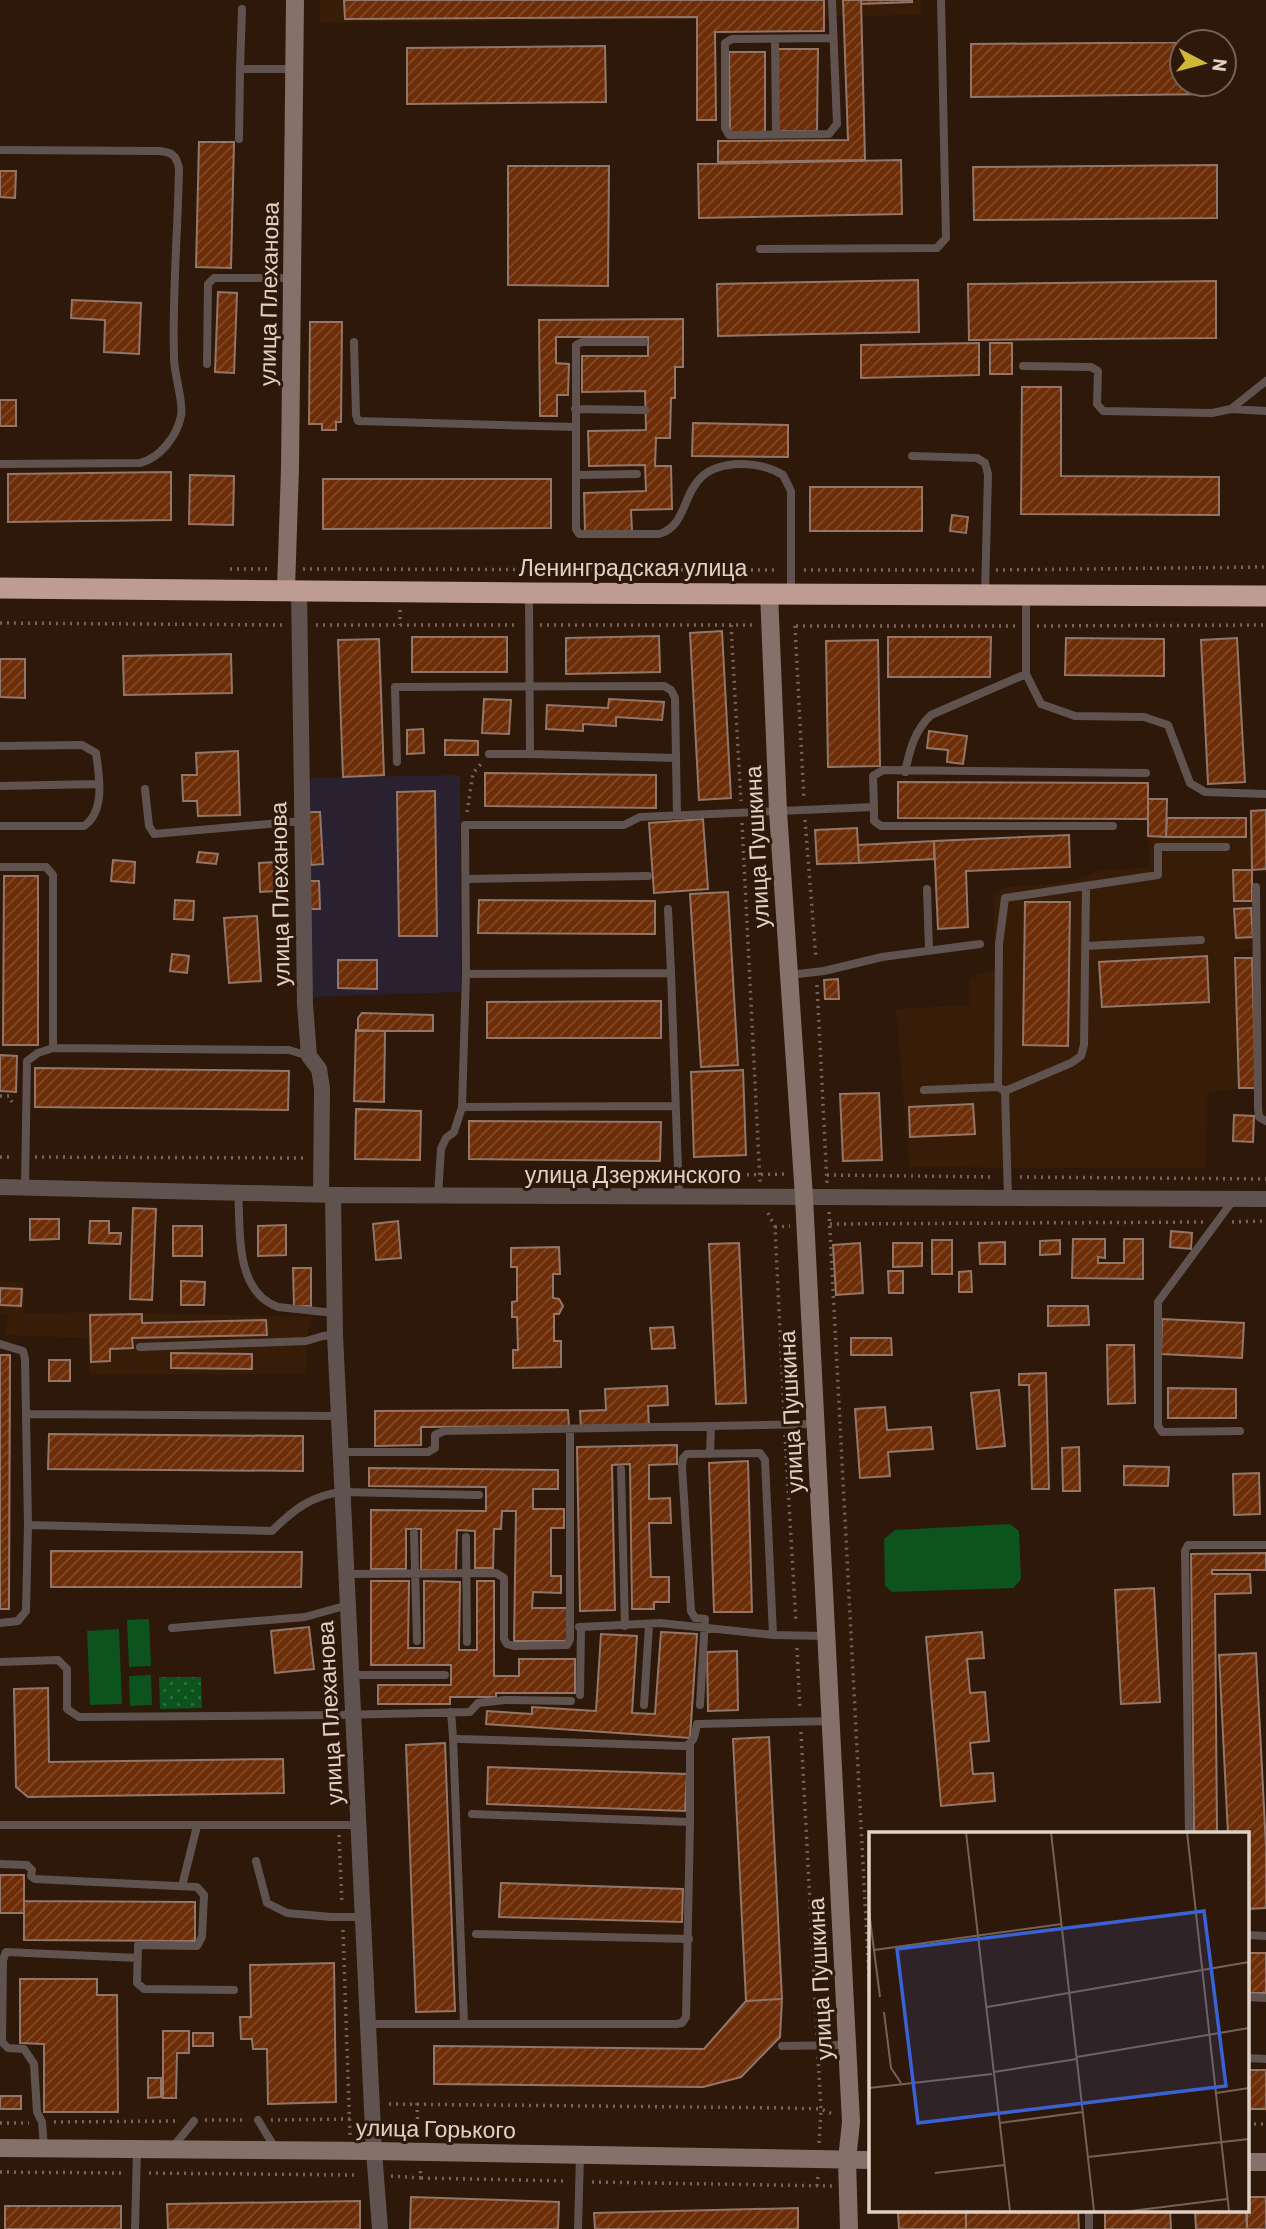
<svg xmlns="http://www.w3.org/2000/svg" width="1266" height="2229" font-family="Barlow,sans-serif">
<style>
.built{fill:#371c08}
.education{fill:#292130}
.park{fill:url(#park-dots)}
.pitch{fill:#0d531e}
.building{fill:url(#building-hatch);stroke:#947668;stroke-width:2}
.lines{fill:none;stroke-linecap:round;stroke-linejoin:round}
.path{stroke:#776457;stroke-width:3.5;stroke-dasharray:2 5;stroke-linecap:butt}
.lane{stroke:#60534f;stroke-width:8}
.street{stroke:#60534f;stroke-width:16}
.secondary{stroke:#86706a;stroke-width:18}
.highway{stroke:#be9c92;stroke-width:21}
.labels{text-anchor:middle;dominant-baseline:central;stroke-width:6;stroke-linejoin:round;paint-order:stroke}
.street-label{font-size:23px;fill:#e0d1c7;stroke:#2d1809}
.inset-road{fill:none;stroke:#756255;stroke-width:2}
.view{fill:#3a62d5;fill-opacity:0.15;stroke:#3a62d5;stroke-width:3.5}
.inset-edge{fill:none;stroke:#e0d1c7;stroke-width:3.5}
</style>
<defs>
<pattern id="park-dots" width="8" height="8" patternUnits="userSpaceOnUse" patternTransform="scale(1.75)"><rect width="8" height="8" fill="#0d531e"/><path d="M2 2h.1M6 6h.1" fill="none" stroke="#306b3d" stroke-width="1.8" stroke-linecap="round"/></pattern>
<pattern id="building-hatch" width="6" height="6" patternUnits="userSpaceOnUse" patternTransform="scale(1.75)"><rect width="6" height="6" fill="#6c2d07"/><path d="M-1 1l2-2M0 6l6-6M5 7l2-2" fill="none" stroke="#814a2a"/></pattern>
</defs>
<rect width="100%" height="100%" fill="#2d1809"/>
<path class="built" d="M320,0h602v15l-602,8z
M1148,836l103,1 1,33h-19l1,31h18l-1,7 -17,1 2,29 17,-1 1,11 -19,4 4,136 -32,5 -1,76 -297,-2 -13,-158 73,-4v-27l26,-9 -2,-76 14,-6 35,-2 33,-5 23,-9 51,-4z
M0,1281l24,1v31l95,-1 194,5 -7,24 1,33 -218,1 -1,-37 -84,-3 4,-20 -8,-1z"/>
<path class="education" d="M460,775l1,217 -151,5 -5,-219z"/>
<path class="park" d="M159,1677h42l1,31 -42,1z"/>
<path class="pitch" d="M1010,1524l9,7 2,48 -7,9 -122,4 -7,-6 -1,-47 11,-9z
M149,1619l2,47 -22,1 -2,-47z
M119,1629l3,75 -32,1 -3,-74z
M151,1675l1,30 -22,1 -1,-30z"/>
<path class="building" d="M344,0h480v31l-109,1 1,88h-19v-103l-352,2z
M843,0h18l4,160 -147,2v-21l130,-1z
M861,0h51v2l-51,2z
M1182,42v42h32v10l-243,3v-53l243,-2z
M605,46l1,56 -199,2v-56z
M778,49h40l-1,82h-39z
M729,52h36v80h-35z
M199,142h35l-3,126 -35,-1z
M901,160l1,54 -203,4 -1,-54z
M1217,165v53l-243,2 -1,-53z
M508,166h101l-1,120 -100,-1z
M0,171h16l-1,27 -15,-1z
M918,280l1,52 -201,4 -1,-52z
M1216,281v57l-247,2 -1,-56z
M218,292l19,1 -3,80 -19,-1z
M72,300l69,3 -2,51 -35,-2 1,-32 -34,-2z
M683,319v48h-8v31h-4l-1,40h-14l-1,28h16l1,43 -41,1 1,21 -47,1 -1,-39 62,-2 -1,-26 -56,1 -1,-35 58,-1 -1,-39 -63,1v-36h66v-19h-92v26l13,1 -1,31h-11v21h-17l-1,-96z
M310,322h32l-1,100h-5v8h-14v-6h-13z
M979,343v32l-118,3v-33z
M990,343h22v31h-22z
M1022,387h39v89l158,1v38l-198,-1z
M0,400h16v26h-16z
M693,423l95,2v32l-96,-1z
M171,472v48l-163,2v-48z
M190,475l44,1 -1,49 -44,-1z
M323,479h228v49l-228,1z
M810,487h112v44h-112z
M952,515l16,2 -2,16 -16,-2z
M722,631l9,167 -32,2 -9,-167z
M659,636l1,36 -94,2v-36z
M412,637h95v35h-95z
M888,637h103l-1,40h-102z
M1066,638l98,1v37l-99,-1z
M1237,638l8,144 -37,2 -7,-144z
M379,639l5,136 -41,2 -5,-137z
M878,640l2,126 -52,1 -2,-126z
M231,654l1,39 -108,2 -1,-39z
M0,659h25v39l-25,-1z
M484,699l27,1 -2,34 -27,-1z
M609,699l55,3 -2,18 -46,-3v9l-33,-2v7l-37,-2 1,-24 61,3z
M423,729l1,24 -17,1v-24z
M929,731l38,5 -4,28 -16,-2 1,-12 -21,-2z
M445,740l33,1v14h-33z
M238,751l2,64 -42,1 -1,-15h-14l-1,-26h15l-1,-22z
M485,773l171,2v33l-171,-2z
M898,782l250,1v36l-250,-1z
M435,791l2,145h-38l-2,-144z
M1148,799h19l-1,38 -18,-1z
M1266,810v59l-14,1 -1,-59z
M308,812h12l3,52 -12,1z
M1167,818h79v19h-80z
M703,819l5,70 -54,4 -5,-70z
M857,828l2,35 -42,1 -2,-34z
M1069,835l1,32 -104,4 2,56 -30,2 -4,-88z
M934,841v18l-75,4 -1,-18z
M199,852l19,2 -2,10 -19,-2z
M113,860l22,2 -1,21 -23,-2z
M275,862l1,29 -16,1 -1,-29z
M1233,870h19v31h-18z
M4,876h34v169h-35z
M309,881h10l1,28h-11z
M728,892l10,173 -37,2 -11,-173z
M175,900l19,1 -1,19 -19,-1z
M479,900l176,1v33l-177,-1z
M1025,902h45l-2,144 -45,-1z
M1251,908l2,29 -17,1 -2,-29z
M257,916l4,65 -32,2 -5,-65z
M172,954l17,2 -2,17 -17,-2z
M1207,956l2,46 -107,5 -3,-45z
M1235,958h17l4,130h-17z
M338,960h39v29l-39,-1z
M838,979l1,20h-14l-1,-19z
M661,1001v37h-174v-36z
M362,1013l71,2v16h-75v-13z
M356,1030l29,1 -1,71 -30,-1z
M0,1055l17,1 -1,36 -16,-1z
M35,1068l254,3 -1,39 -253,-3z
M743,1070l3,85 -52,2 -3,-85z
M879,1093l3,67 -39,1 -3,-67z
M973,1104l2,30 -65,3 -1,-30z
M356,1109l65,2 -1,49 -65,-1z
M1234,1115l20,1 -1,26 -20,-1z
M469,1121l192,1 -1,39 -191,-2z
M133,1208l23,1 -4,91 -22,-1z
M30,1219h29v20l-29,1z
M90,1221h19v12h12l-1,11 -31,-1z
M398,1221l3,37 -25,2 -3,-36z
M286,1225v30l-28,1v-30z
M173,1226h29v30h-29z
M1171,1231l21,2 -1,16 -21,-2z
M1073,1239h32v19l-7,-1v6h26v-24h19v40l-71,-1z
M932,1240h20v34h-20z
M1060,1240v14l-20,1v-14z
M1005,1242v22h-25l-1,-21z
M739,1243l7,160 -30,1 -7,-160z
M860,1243l3,50 -27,2 -3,-50z
M893,1243h29v23l-29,1z
M559,1247l1,27h-7v24l6,1 4,7 -4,8h-5v27h7v26l-48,1v-18h5l-1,-33h-5v-15l5,-1v-34h-6v-19z
M293,1268h18v38h-17z
M888,1271h15v22h-14z
M971,1271l1,21h-13v-20z
M181,1281l24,1 -1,23h-23z
M0,1288l22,1 -1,17 -21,-1z
M1048,1306h40l1,19 -41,1z
M142,1314v9l124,-3 1,15 -135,3 1,10 -23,1v12l-19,1 -1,-47z
M1162,1319l82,4 -2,35 -81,-4z
M673,1327l2,21 -23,1 -2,-21z
M851,1338h40l1,17h-41z
M1107,1345h27l1,58 -27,1z
M171,1353l81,1v15l-81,-1z
M0,1355h10l-1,254h-9z
M49,1360h21v21h-21z
M1046,1373l3,116h-17l-3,-104h-10v-11z
M667,1386l1,19 -20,1 1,19 -68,3 -1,-17 26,-1 -1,-21z
M1168,1388l68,1v29h-68z
M999,1390l6,56 -28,3 -6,-56z
M885,1407l2,23 44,-3 2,22 -45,3 2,24 -30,2 -5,-69z
M568,1410l1,16 -148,1v18l-46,1v-35z
M49,1434l254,2v35l-255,-2z
M677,1445v19l-28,1v34l21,-1 1,25h-22l2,54h18v25h-15v7h-22l-2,-145 -18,1 3,145 -35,1 -3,-164z
M1079,1447l1,44h-17l-1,-43z
M748,1461l4,151h-38l-5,-149z
M1124,1466l45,1 -1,19 -44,-1z
M369,1468l189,2v19h-25v20h31v19h-13v48h10v17l-28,-1 -1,16h35v33h-53l2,-130h-14l-1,18h-7l-1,39h-18v-37l-18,-1 -1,40h-35v-41h-15v40h-35v-59l115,1v-24l-117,-1z
M1259,1473l1,41 -26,1 -1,-41z
M51,1551l251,1 -1,35h-250z
M1266,1553v17h-54v4h38l1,19 -36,1 2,240h-23l-3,-280z
M371,1581h38l-1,67h16v-67l36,1 -1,68h18v-69h17v95h25v-17h56v34h-79v4h-46v7h-72v-19h73v-20h-80z
M1154,1588l6,114 -39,2 -6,-114z
M309,1627l5,42 -39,4 -4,-42z
M661,1632l36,2 -7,104 -204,-14 1,-13 45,3v-7l64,4 5,-77 36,2 -5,77 23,1z
M982,1632l2,26 -17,1 3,34 15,-1 4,49 -19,2 3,31 20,-1 2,28 -54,5 -15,-169z
M737,1651l1,59 -30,1 -1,-59z
M1256,1653l10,193v62l-19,1v-75h-19l-9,-179z
M48,1688l1,74 234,-3 1,34 -256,4 -12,-10 -2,-98z
M769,1737l13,262 -36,2 -13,-262z
M445,1743l10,268 -39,1 -10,-267z
M488,1767l199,7 -2,37 -198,-7z
M0,1875h24v38h-24z
M501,1883l182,6 -1,33 -183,-5z
M24,1901l171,1v39l-171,-1z
M1247,1953h19v40h-19z
M334,1963l2,139 -68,2 -1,-55h-14l-1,-10h-11l-1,-22h11l-1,-52z
M20,1979h77v16h20l1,117h-74v-68l-24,-1z
M782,1999l-2,38 -39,40 -38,10 -269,-3v-38l270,3 42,-48z
M163,2031h26v22h-12l-1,45h-13z
M193,2033h20v13h-20z
M1247,2070h19v39h-19z
M148,2078h13v19l-13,1z
M0,2096h21v13h-21z
M411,2197l148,5 -1,27h-148z
M1247,2197h19v32h-19z
M360,2201v28h-192l-1,-25z
M5,2206h116v23h-116z
M798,2208v21h-203l-1,-16z
M966,2210v19h-67l-1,-16z
M966,2210h112l1,19h-113z
M1105,2210h65l1,19h-66z
M1195,2210h51l1,19h-51z"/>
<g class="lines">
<path class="path" d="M230,569h41
M303,569l475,1
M804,570h170
M996,570l270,-3
M400,610v15
M0,623l284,2
M316,625h202
M540,625h213
M731,625l10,176
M795,626l9,173
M796,626h219
M1037,626l229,-1
M467,812l6,-39 8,-9
M805,820l11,139
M742,823l18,359
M817,985l10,198
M0,1096h9l3,6
M0,1157h14
M35,1157l269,1
M827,1175l167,2
M691,1176l93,-2
M1020,1177l246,2
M829,1212l41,786
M768,1213l7,14 9,186
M1232,1222l34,-1
M830,1224l373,-2
M775,1227l15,-1
M785,1435l11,188
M797,1648l3,62
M801,1732l16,303
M339,1835l3,69
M343,1930l7,205
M818,2057l3,52 -2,35
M417,2103l1,33
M389,2104l402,4 30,1 14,6
M205,2120h41
M271,2120l79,-1
M54,2122l126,-1
M0,2123h29
M1247,2124h19
M0,2172l124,1
M149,2173l209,2
M391,2176l30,2 -1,-10
M421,2178l145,3
M592,2182l240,4
M817,2186l1,-10"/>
<path class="lane" d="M832,0l5,124 -8,10 -100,1 -4,-7v-85l7,-4 101,-1
M775,39l1,96
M240,69l2,-60
M239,139l1,-70h54
M0,150l159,1c13,1 17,4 20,17 -1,63 -7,126 -5,190 0,17 10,44 7,58 -4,20 -21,42 -41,47l-140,1
M760,249l177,-1 9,-10 -5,-238
M354,342l2,73 2,6 218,6
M644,342h-62l-6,3v184l3,5h80c38,-11 15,-69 82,-70 15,0 29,3 42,11l8,16v102
M207,364l1,-80 6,-6h78
M1023,366l68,1 7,4 -1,33 6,7 109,2 19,-4 35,2
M575,409l70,1
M1231,409l35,-28
M912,456l65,2 8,5 3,11 -3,120
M576,475l61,-1
M1026,596v78l15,30 34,12 69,1 24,8 22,58 15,9 61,2
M0,746l82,-1 14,8c3,22 10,58 -12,73h-84
M489,754h41l-1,-158
M530,754l146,4 1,57
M397,762l-2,-75 269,-1 7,4 4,8 1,60
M905,772c5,-22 9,-41 26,-57l95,-41
M0,786l99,-2
M145,789l4,37 5,8 148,-13
M874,807v14l7,5h232
M0,867h46l7,8v173l236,2 20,6
M466,879l182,-3
M1256,887l2,221 1,9 7,4
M927,889l2,60
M668,909l3,64
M1086,946l115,-6
M466,974l205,-1 8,224
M789,975l35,-4 58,-14 98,-13
M998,1087l7,4 66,-28 10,-7 3,-11 2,-159
M924,1090l74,-3 1,-143 6,-46 153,-23v-28h68
M1005,1091l3,107
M462,1107l213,-1
M25,1187l2,-126 11,-8 15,-5
M238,1192c3,39 -4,99 40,115l56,6
M438,1195l3,-46 5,-11 8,-6 8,-25 4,-133 -1,-149h159l16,-8 234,-10 -1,-31 10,-6 263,3
M1234,1199l-76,103v124l4,6 78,-1
M0,1344l23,7 2,8 3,166 -2,86 -8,10 -18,2
M140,1347l166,-6 17,-5 12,-1
M26,1414l313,2
M341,1452h87l7,-4v-13l9,-4 371,-7
M710,1454l1,-27
M621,1469l4,157
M28,1525l244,6c21,-21 40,-36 70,-39l137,3
M414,1533l3,108
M466,1537l1,105
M346,1574l150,-1 8,5v61l3,5 8,2 52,-1 3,-5v-210
M579,1627h2l-1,68
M581,1627l79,-4 113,12 52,1
M172,1628l133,-11 43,-12
M0,1662l58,-2 9,9v40l12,8 258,-2 133,-3 8,-9 27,-3 66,1
M352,1675h93
M644,1705l5,-80
M700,1705l5,-86 -10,-1 -4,-7 -9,-145 1,-8 4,-4 73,-1 5,7 8,175
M451,1712l2,25 6,2 226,7c10,-4 10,-12 12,-22l134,-3
M453,1737l11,287
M690,1822v-78
M0,1825h359
M1189,1834l-4,-283 3,-6h78
M256,1861l11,42 20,10 44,4h32
M0,1864l27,1 5,5 -1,6 4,3 162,8 7,8 -2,42 -5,9 -59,-1 -1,38 7,6 90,1
M182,1886l15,-60
M476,1934l213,5
M1247,1935l19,1
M1247,1997l19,1
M369,2024h307l6,-1 4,-6 4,-195 -218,-8
M782,2046l65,-1
M1247,2058l19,1
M258,2120l17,28
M173,2147l21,-26
M44,2148l-2,-26 -5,-10 -3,-48 -10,-15 -16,-1 -6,-6 1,-82 3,-8 132,6
M1089,2210v19
M135,2229l2,-80
M578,2229l2,-74"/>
<path class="street" d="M299,589l6,415 4,52 10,13 3,19 -1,106
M0,1187l333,8 933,4
M333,1195l2,140 39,816 6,78"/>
<path class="secondary" d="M286,589l4,-121 5,-468
M769,593l9,218 26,386 47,925 -4,38 2,69
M0,2148l374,3 496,9
M1247,2162h19"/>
<path class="highway" d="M0,588l529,5 737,3"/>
</g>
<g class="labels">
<g class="street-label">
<text transform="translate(268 294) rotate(-89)">улица Плеханова</text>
<text x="633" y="567">Ленинградская улица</text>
<text transform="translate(756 847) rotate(-93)">улица Пушкина</text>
<text transform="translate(279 894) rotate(-91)">улица Плеханова</text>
<text x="633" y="1174">улица Дзержинского</text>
<text transform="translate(790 1412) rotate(-93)">улица Пушкина</text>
<text transform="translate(329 1713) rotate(-93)">улица Плеханова</text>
<text transform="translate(819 1979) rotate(-93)">улица Пушкина</text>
<text transform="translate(436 2128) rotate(1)">улица Горького</text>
</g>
</g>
<g transform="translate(869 1832)">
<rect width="380" height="380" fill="#2d1809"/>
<path class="inset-road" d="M97,0l44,379M182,0l43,379M318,0l42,379M0,79l11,86M5,118l188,-26M118,175l262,-45M15,180l7,56 10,15M208,225l172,-29M125,240l83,-13M0,256l123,-14M347,261l33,-5M131,291l83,-11M219,325l161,-18M66,341l70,-8M262,379l96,-12"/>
<path class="view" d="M335,79l22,175 -308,37 -21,-174z"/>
<rect width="380" height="380" class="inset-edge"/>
</g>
<g transform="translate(1203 63) rotate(97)"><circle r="33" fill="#2d1809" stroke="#756255" stroke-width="2"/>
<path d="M0-5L12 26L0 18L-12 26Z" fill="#ceb837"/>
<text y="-10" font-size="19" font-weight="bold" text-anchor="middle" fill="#e0d1c7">N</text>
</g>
</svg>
